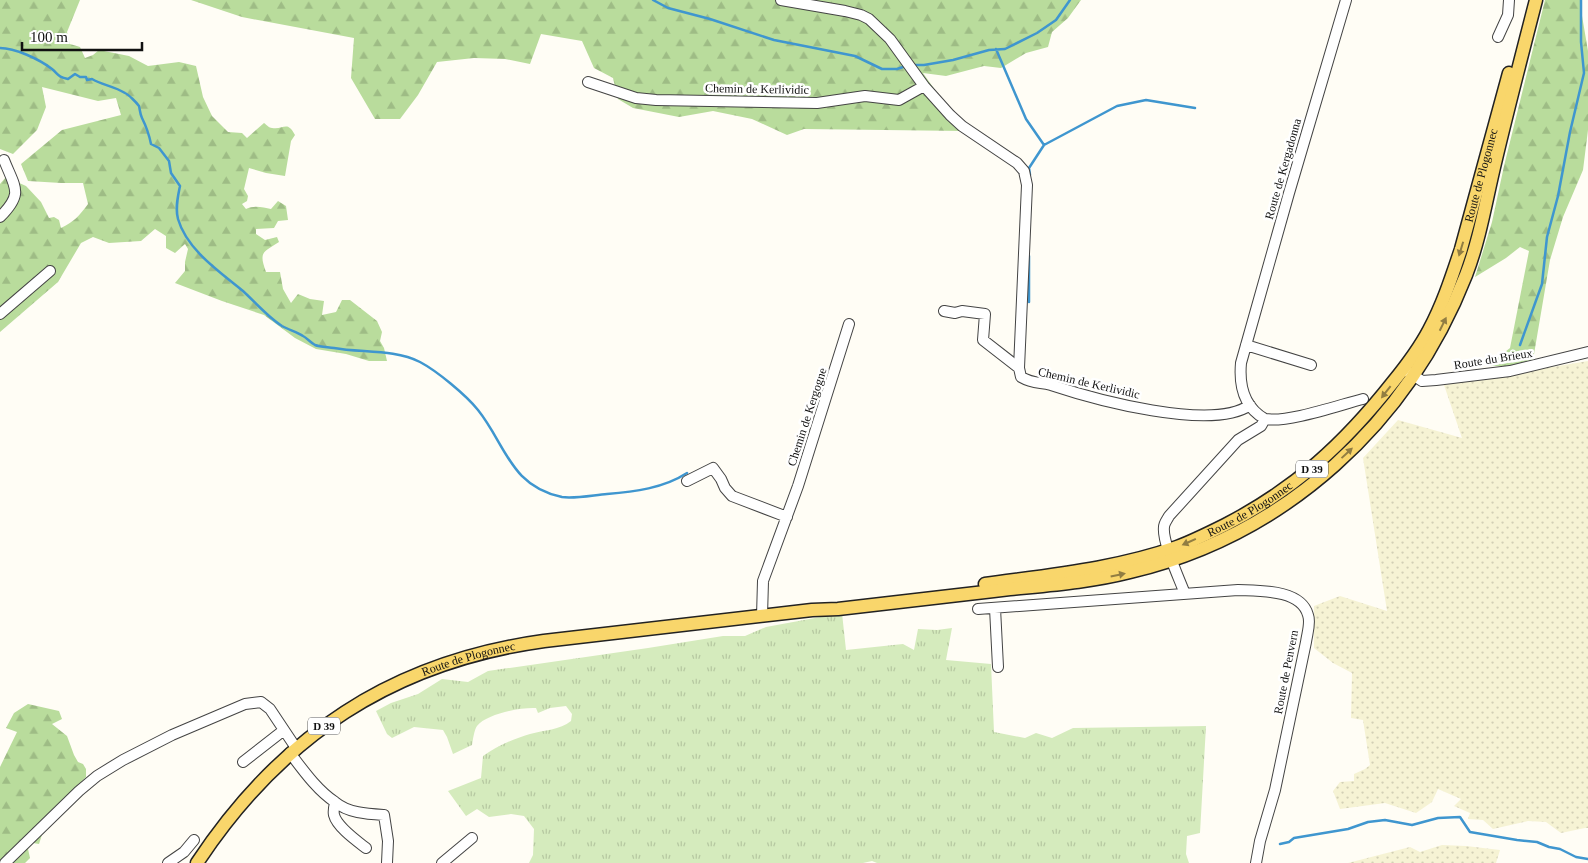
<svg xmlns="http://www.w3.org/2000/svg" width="1588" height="863" font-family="'Times New Roman',serif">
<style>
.farmland{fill:url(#farmland-dots)}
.grass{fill:url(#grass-tufts)}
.forest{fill:url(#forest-firs)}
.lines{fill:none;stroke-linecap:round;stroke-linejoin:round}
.stream{stroke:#3f96cf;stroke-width:2.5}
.minor-casing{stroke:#444;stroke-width:12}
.major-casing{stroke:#222;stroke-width:15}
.minor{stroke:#fff;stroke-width:10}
.major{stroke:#f9d66b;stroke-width:12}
.oneway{fill:#917d42}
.labels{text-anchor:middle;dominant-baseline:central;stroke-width:5;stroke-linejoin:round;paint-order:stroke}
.shield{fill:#fff;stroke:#585858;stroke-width:1}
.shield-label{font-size:11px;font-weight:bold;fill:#111}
.street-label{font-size:12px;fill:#111;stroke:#fff}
</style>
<defs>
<pattern id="farmland-dots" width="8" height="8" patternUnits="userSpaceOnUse" patternTransform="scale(1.25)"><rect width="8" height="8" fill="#f6f3d4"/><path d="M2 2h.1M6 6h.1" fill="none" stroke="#d2cfb5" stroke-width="1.8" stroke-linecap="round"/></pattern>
<pattern id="grass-tufts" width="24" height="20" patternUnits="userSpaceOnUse" patternTransform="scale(1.25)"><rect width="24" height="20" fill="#d5ebbd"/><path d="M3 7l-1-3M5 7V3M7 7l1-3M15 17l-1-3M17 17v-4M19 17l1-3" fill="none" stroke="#b6c8a1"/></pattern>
<pattern id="forest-firs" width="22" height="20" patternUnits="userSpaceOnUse" patternTransform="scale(1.25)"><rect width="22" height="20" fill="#b9dc9c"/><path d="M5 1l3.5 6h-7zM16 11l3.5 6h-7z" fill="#9ebc85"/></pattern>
</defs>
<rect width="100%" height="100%" fill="#fffdf5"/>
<path class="farmland" d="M1588,361v467h-3l-24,5 -15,-11 -18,-1 -35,8 -10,-9 -15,-1 2,-6 -16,-7 7,-7 -23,-10 -6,13 -16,11 -31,-10 -45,6 -7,-18 7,-9 14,-1v-7l11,-5 5,-4 -7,-45 -12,-2 1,-45 -19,-10 -19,-15v-42l26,-10 47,15 -24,-153 35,-38 64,18 -18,-53z
M1442,845l24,1 34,4 -4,13h-148l62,-16 10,5z"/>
<path class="grass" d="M842,613l4,37 57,-6 11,6 4,-21 19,1 15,-2 -6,32 45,4 3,68 31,6 11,-5 16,5 21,-10 133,-2 -6,107 -13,3 -1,18 3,9h-312l-5,-2 -9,2h-334l4,-8 1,-26 -10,-13 -13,-2 -22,3 -12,-8 -11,7 -18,-25 33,-13 2,-22c14,-10 30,-17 47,-22 14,-4 30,-4 41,-13l1,-7 -6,-8 -16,2 -12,5 -2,-5c-15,-1 -50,6 -59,18 -3,4 -4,14 -5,19l-19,9 -6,-17 -4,-7 -29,-3 -22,11 -5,-4 -11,-23 15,-8 27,-9 24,-15 26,3 20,-11 160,-23 75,-12h22l21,-9z"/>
<path class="forest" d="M0,0h80l-13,32 3,12 10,3 5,11 8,-3 6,-5 30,6 19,10 31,-4 17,4 7,31 9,19 16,16 14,1 5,5 17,-15c3,2 5,5 8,5 12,2 15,-8 23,7l-4,6 -6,35 -19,-3 -17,-5 -5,21 4,7 -1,5 -5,3 4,5c7,-4 17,-2 25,0l7,-8 8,5 2,14 -10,1 -4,7 -18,1v5l9,6 12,-3 2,5c-17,11 -20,10 -13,30h14l3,17 8,14 7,-9 12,5 14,2 -2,14 14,-3 6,-12h8l27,21 5,11 -2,9 4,7 3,13h-18l-23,-7 -30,-5 -21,-11 -31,-23 -42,-14 -47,-18 10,-12v-9l3,-13 -3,-5 -10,9 -9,-5v-12l-11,-7 -14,12 -32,2 -16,-6 -12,6 -23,39 -58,50v-148l6,-7 20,9 15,16 8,16 5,-1 5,3 2,8c14,-7 18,-12 27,-24l-5,-21h-22l-33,-2 -7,-17 41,-34 59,-15 -5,-17 -18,3 -56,-14 4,20 -9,23 -24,24 -13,-5z
M191,0h890l-13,18 -16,14 -4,15 -22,6 -25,15 -17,-2 -38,10 -23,-3 41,58 -160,-2 -17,6 -35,-16 -39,-8 -34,6 -46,-9 -15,-9 -5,-21 -19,-10 -12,-27 -41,-7 -11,30 -25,-5 -31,-1 -37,4 -19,33 -18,24h-25l-24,-41 3,-40 -112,-21z
M1545,0h36l-1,4 8,47v79l-5,40 -20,47 -13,43 -17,100 -22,6h-24l23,-18 19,-97 -9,-4 -14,11 -31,19 17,-55 12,-56z
M28,704l31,7 3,8 -10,5 15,12 7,19 4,7 5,2 3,5v8l-38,39 -9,28 -6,-1 -5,6 2,9 -5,5h-25v-96l17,-35 -11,-4 8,-15z"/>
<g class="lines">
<path class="stream" d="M653,0l15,8 42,11 64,21 81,16 27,13h15l9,-3
M0,48c15,0 39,11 52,21 7,6 6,8 16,10l7,-5 5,3h6l1,3 5,-1c10,6 22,7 33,14 4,2 11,9 14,13 1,4 1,8 3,12 4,8 7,16 9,26l8,4 10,13 2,12 9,13c-2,10 -5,22 -2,33 9,31 42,53 65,72 12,11 26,27 39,35 7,4 15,6 21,10 4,2 8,7 12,9 5,2 13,2 19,3 27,5 60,1 86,14 17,9 46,33 58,48 28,35 32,76 84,87 12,2 32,-2 45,-3 27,-2 57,-6 80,-21
M996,49l30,70 18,26
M914,65h10l29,-5 36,-10 16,-1 32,-16 19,-13 14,-20
M1030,175l-1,-7 15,-23 73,-39 29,-6 49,8
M1029,256v46
M1520,345l22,-61 5,-47 11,-41 12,-64 14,-59 -3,-31v-42
M1280,844l9,-2 5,-4 54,-9 20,-7 17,-2 27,5 26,-7 22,-1 10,15 47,8 20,2 12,5 11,2 16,8 12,2"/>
<defs>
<path id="minor" d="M781,0l64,11 16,4 8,4 21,20 34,47 26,29 12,11 55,37 7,8 3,14 -8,183 2,9c12,7 19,5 30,8 42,14 161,47 199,20
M1498,37l10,-22 1,-15
M588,82l48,16 20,2 161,3 48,-7 34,4 25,-14
M0,217c24,-24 15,-29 4,-57
M944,311l11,2 7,-2 23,3 -2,26 36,28
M0,314l50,-43
M1246,345l65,20
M1407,371l15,10 14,-1 74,-9 78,-19
M1265,419c23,4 74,-14 98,-20
M687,481l26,-13 8,11 4,9 7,8 55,21
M1185,594c-6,-16 -23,-52 -21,-67 0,-4 3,-7 5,-11l69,-76 23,-14 4,-7c-21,-12 -26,-34 -24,-56l48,-170 57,-193
M995,608l3,59
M978,609l260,-19c21,1 63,-1 70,25 3,8 -1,19 -2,27l-31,148 -15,51 -4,22
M762,616l1,-35 35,-95 51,-162
M290,753c13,17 27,37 45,49 13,11 32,12 49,13l4,26 -1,22
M243,762l41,-32
M335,803c-1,4 -2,8 -1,12 3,12 23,26 32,33
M5,863l74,-72 18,-15 26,-16 49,-25 73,-31 16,-2 9,7 26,39
M168,863l16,-11 10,-12
M442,863l30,-25"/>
<g id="major">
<path id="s1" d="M985,584c64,-9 130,-15 192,-37 16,-6 32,-14 48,-22 70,-36 119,-81 168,-143 13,-16 26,-33 36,-52 14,-26 23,-54 32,-81l48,-176"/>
<path id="s2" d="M197,863c84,-127 195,-201 347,-222l268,-31 26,-1c58,-7 115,-13 172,-20 40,-4 81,-7 120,-17 156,-37 278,-149 336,-297 14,-36 20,-75 29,-112 13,-55 27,-109 41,-163"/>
</g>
</defs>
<use href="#minor" class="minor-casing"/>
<use href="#major" class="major-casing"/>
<use href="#minor" class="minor"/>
<use href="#major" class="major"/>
</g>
<defs><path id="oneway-solid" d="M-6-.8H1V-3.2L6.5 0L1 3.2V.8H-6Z" transform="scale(1.25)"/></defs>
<g class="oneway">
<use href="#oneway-solid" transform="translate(1461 249) rotate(107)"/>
<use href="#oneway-solid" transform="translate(1443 324) rotate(-64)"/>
<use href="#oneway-solid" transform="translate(1386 392) rotate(128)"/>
<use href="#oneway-solid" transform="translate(1347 453) rotate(-43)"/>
<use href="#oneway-solid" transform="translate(1189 542) rotate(156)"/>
<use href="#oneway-solid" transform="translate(1118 575) rotate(-12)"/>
</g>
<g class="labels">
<g class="shield">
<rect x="1296" y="460.5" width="32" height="17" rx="4"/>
<rect x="308" y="717.5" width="32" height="17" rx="4"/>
</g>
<g class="shield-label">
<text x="1312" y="469">D 39</text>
<text x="324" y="726">D 39</text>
</g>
<g class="street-label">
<text transform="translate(757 89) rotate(1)">Chemin de Kerlividic</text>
<text transform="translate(1283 169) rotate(-74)">Route de Kergadonna</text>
<text stroke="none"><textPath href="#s1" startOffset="698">Route de Plogonnec</textPath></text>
<text transform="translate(1493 359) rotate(-9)">Route du Brieux</text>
<text transform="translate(1089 383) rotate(13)">Chemin de Kerlividic</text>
<text transform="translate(807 417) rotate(-72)">Chemin de Kergogne</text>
<text stroke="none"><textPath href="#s1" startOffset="278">Route de Plogonnec</textPath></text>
<text stroke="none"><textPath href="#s2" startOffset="348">Route de Plogonnec</textPath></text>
<text transform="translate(1286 672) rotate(-79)">Route de Penvern</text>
</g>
</g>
<path d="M22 42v8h120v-8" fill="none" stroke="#111111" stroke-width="2.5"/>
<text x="30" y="42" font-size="15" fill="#111111" stroke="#ffffff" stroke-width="4" paint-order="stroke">100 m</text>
</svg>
